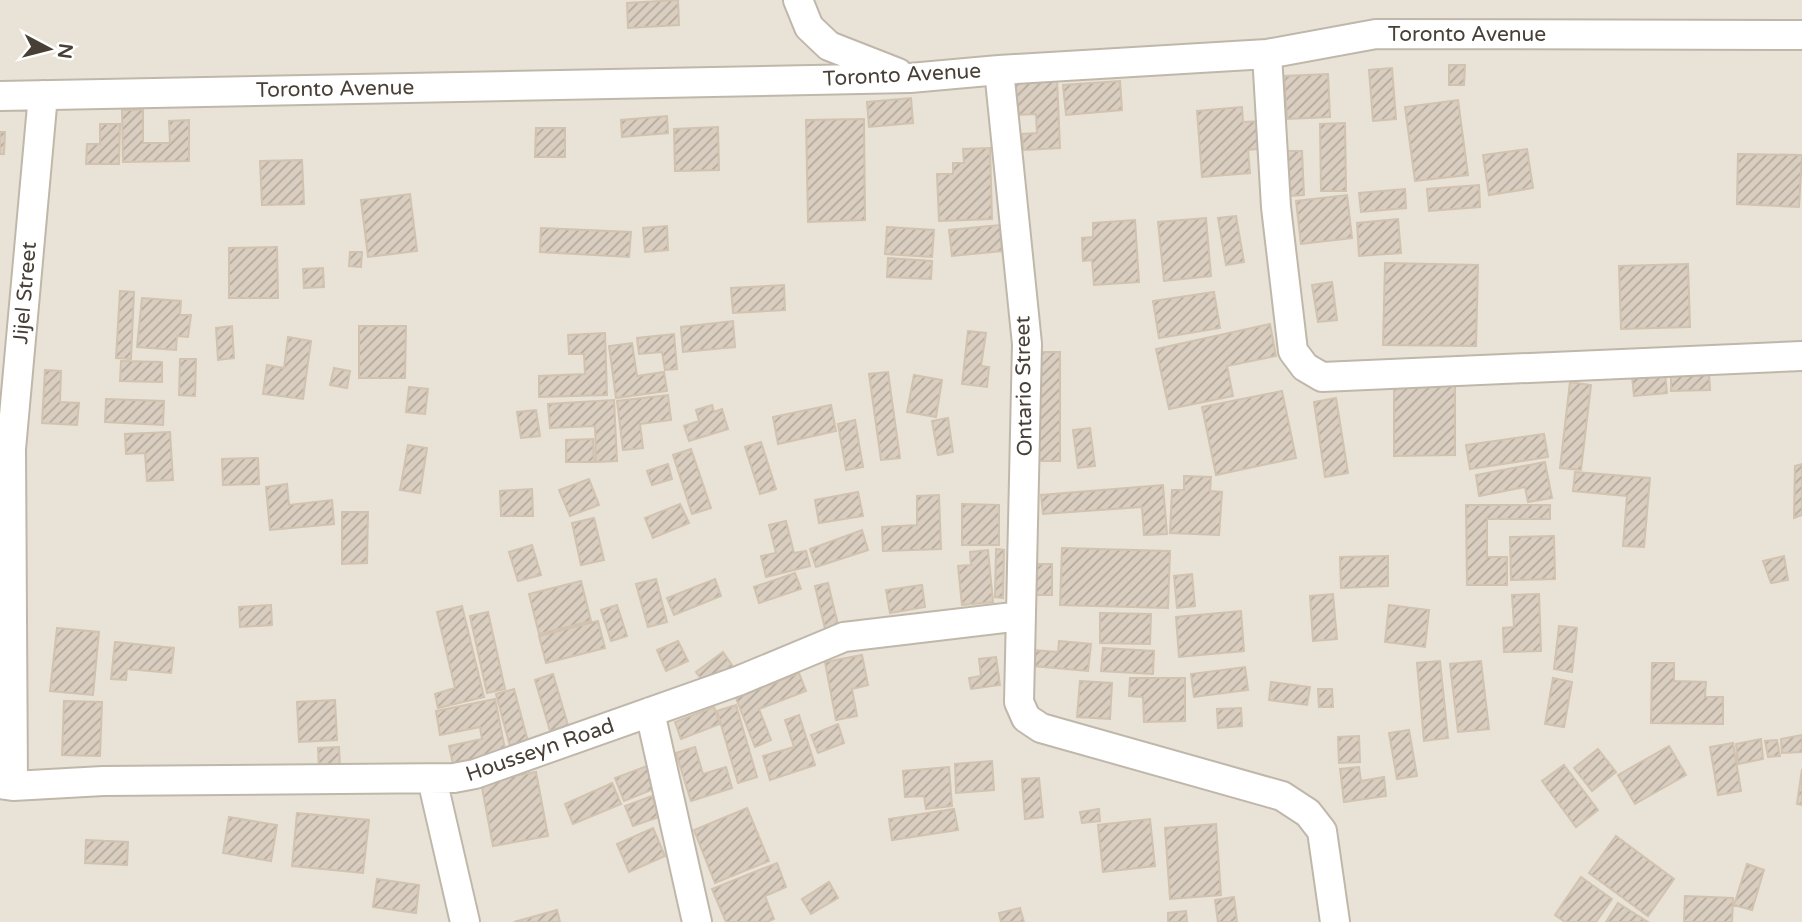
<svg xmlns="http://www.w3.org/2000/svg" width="1802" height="922" font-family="'Varela Round',sans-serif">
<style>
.residential{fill:#e9e2d6}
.building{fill:url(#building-hatch);stroke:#d2c3b0;stroke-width:2}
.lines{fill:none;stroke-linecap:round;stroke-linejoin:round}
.minor-casing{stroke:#c0b7ab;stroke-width:32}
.minor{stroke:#fff;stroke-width:28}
.labels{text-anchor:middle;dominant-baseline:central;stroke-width:5;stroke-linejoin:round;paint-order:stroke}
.street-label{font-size:21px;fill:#484037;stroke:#fff}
</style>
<defs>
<pattern id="building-hatch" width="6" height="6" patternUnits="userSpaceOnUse" patternTransform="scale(1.75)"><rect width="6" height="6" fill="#dacec0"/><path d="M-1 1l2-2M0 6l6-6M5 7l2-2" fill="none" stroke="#b3a99d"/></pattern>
</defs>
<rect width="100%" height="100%" fill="#f5f0e9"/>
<path class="residential" d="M0,0h1802v922h-1802z"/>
<path class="building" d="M678,0l1,25 -51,3 -1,-25z
M1449,65h16l-1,20h-15z
M1392,68l4,51 -23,2 -4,-51z
M1328,74l2,43 -43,2 -3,-43z
M1057,77l3,71 -37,2 -1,-16 15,-1 -1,-19 -21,1 -2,-36z
M1120,81l2,29 -56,5 -3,-30z
M911,98l2,25 -44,4 -2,-25z
M1458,100l10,75 -53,6 -10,-74z
M1242,107l1,15 20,-1 2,27 -17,2 2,23 -48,4 -5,-66z
M122,110h21v33h27l-1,-22 20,-1v41l-66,1z
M667,116l1,17 -46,4 -1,-17z
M864,119l1,101 -57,2 -2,-102z
M1345,123l1,68h-25l-1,-67z
M100,124h20l-1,40h-33l1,-20h13z
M718,127l1,43 -44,1 -1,-42z
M536,128h29v29h-30z
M0,132h5l-1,22h-4z
M990,148l2,71 -53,2 -2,-47h16v-11h11l-1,-14z
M1527,149l6,39 -44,7 -6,-40z
M1287,151h15l2,44 -15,1z
M1738,154l64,1 -3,52 -62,-3z
M302,160l2,44 -42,1 -2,-44z
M1479,185l1,22 -51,4 -2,-22z
M1405,189l1,19 -45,4 -2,-19z
M410,194l7,57 -49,6 -7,-57z
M1347,195l5,43 -51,6 -5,-43z
M1236,216l8,46 -18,3 -8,-47z
M1206,218l5,58 -47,5 -6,-59z
M1398,219l3,34 -42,3 -2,-33z
M1135,220l4,62 -45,3 -2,-25 -9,1 -1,-23 11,-1v-14z
M1000,225l2,26 -50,5 -3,-26z
M667,226l1,24 -23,2 -2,-24z
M887,227l47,3 -2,27 -47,-3z
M541,228l90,4 -2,25 -89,-5z
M277,247l1,51h-49v-50z
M350,252h12l-1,15 -12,-1z
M888,258l44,3 -1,18 -44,-2z
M1385,263l93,2 -2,81 -93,-1z
M1688,264l2,63 -69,2 -2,-63z
M323,268l1,19 -20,1 -1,-19z
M1332,282l5,38 -19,2 -6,-37z
M784,285l1,25 -52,3 -2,-25z
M120,291l14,1 -3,67 -15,-1z
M1214,292l6,36 -61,10 -6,-37z
M142,298l39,3 -1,14h11l-3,22 -11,-1 -1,14 -39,-3z
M733,321l2,26 -52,5 -2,-25z
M1270,324l6,32 -49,10 6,30 -64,13 -13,-60z
M232,326l2,32 -16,2 -2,-32z
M359,326h47l-1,52h-46z
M968,331l18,2 -5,33 8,1 -2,20 -25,-3z
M605,333l2,62 -68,2v-21l46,-2 -1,-20h-15l-1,-19z
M674,334l3,35 -12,1 -3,-18 -23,2 -2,-16z
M288,337l23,4 -8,58 -40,-5 4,-29 17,3z
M632,343l5,33 27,-4 3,19 -51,7 -7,-52z
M1033,352h27v109h-27z
M180,359h16l-1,37 -16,-1z
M121,361l41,1v20l-42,-1z
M334,368l16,3 -3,17 -17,-3z
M45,370l16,1 -1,31 19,1 -2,22 -35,-2z
M888,372l12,86 -19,2 -12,-86z
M1665,373l2,20 -33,3 -2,-20z
M1709,374l1,16 -39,1v-16z
M914,375l28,5 -6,37 -29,-5z
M1570,382l21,3 -10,85 -21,-2z
M1394,386h61v69l-61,1z
M409,387l19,2 -3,25 -19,-2z
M1282,391l14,67 -80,17 -14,-68z
M668,395l3,25 -31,4 3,24 -20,2 -6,-49z
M1336,398l12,75 -23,4 -11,-75z
M106,399l58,2 -1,24 -58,-3z
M614,400l3,61 -21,1 -1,-36 -45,2 -2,-24z
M712,405l2,7 8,-3 6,20 -39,12 -5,-15 15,-5 -3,-11z
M831,405l5,26 -58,13 -5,-27z
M536,410l4,26 -19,2 -4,-26z
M948,418l5,34 -15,3 -6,-34z
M855,420l8,47 -17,3 -8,-46z
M1090,428l5,38 -17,2 -5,-38z
M170,432l3,48 -26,1 -2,-28 -19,1 -1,-20z
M1544,434l4,23 -78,12 -4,-24z
M593,439l1,23h-28v-22z
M761,442l15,47 -16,5 -15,-47z
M408,445l19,3 -7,45 -20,-3z
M691,449l20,59 -19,6 -19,-59z
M258,458l1,26 -36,1 -1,-26z
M1545,462l7,36 -24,4 -3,-15 -46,9 -3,-21z
M668,464l4,15 -20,6 -5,-14z
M1802,464v51l-8,3 1,-52z
M1575,472l75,6 -6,69 -21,-1 4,-50 -54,-5z
M1184,476l27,1 -1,14 12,1 -3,43 -49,-2 2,-43h12z
M589,479l10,26 -29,11 -11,-26z
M287,484l2,21 43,-5 2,24 -64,6 -4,-43z
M1163,485l4,49 -23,1 -2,-28 -99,7 -2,-19z
M532,489l1,27h-32l-1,-25z
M858,492l5,24 -44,7 -4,-23z
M939,495l2,54 -58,2 -1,-24 35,-2v-29z
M680,504l9,19 -36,15 -8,-20z
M962,504l37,1v40h-37z
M1466,505h84v14h-63v38h20v28h-40z
M342,512h26l-1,51 -25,1z
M594,518l10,42 -23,5 -9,-42z
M786,521l8,32 12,-2 4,15 -44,11 -5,-21 15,-3 -7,-28z
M862,530l6,20 -52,17 -6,-18z
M1554,536l1,43 -44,1 -1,-43z
M532,545l9,30 -23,6 -9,-29z
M1062,548l108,3 -2,57 -108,-3z
M996,549l8,1 -1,48 -8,-1z
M988,550l5,52 -31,3 -4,-39 13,-1 -1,-13z
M1388,556v30l-47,2 -1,-31z
M1784,556l4,24 -17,3 -8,-22z
M1034,564h18v31h-18z
M795,573l6,16 -42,14 -5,-16z
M1192,574l3,32 -18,2 -3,-32z
M656,579l11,43 -19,5 -12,-43z
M715,579l6,17 -47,19 -7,-17z
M581,581l10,40 -52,13 -10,-40z
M828,583l11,46 -13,4 -11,-47z
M922,585l3,22 -35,6 -4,-23z
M1333,594l4,45 -24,2 -3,-45z
M1539,594l2,57 -37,1 -1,-24 11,-1 -2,-32z
M271,605l1,20 -32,2 -1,-20z
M617,605l10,31 -16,5 -10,-31z
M1389,605l40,5 -4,37 -40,-5z
M462,606l22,91 -46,11 -3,-14 20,-6 -18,-76z
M1241,611l3,40 -65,6 -3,-40z
M488,612l17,77 -18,4 -17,-77z
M1100,613l51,1 -1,30 -50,-1z
M598,621l7,27 -59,15 -7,-27z
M1559,626l18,2 -5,44 -18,-3z
M57,628l42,4 -6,63 -43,-4z
M678,641l10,20 -22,10 -9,-21z
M1059,641l32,3 -3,27 -55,-5 1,-16 24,2z
M115,642l59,6 -3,25 -44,-4 -1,11 -15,-1z
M1103,648l51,3 -1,23 -52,-3z
M723,652l11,16 -27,19 -11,-15z
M862,655l6,30 -16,4 5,27 -21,4 -11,-58z
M996,657l4,28 -29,4 -2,-11 12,-2 -2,-17z
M1440,661l8,77 -24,3 -7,-78z
M1481,661l8,68 -31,3 -8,-68z
M1652,663h22v18l32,1 -1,15h18v27l-72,-1z
M1245,667l3,23 -54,7 -3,-23z
M799,673l7,18 -47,18 12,31 -16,7 -19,-49z
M553,674l15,51 -18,6 -15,-51z
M1130,678h55v43l-41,1 -1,-25 -14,-1z
M1553,678l19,4 -8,45 -19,-3z
M1080,681l32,2 -2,36 -33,-2z
M1271,682l39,5 -3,18 -38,-5z
M514,689l15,56 -18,5 -15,-56z
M1318,689h14l1,18h-14z
M495,699l12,60 -53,10 -5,-23 33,-7 -2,-12 -40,8 -4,-24z
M335,700l2,40 -38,2 -2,-40z
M64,701l38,1 -2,54 -38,-1z
M736,705l21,72 -19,6 -21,-72z
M714,707l6,17 -39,15 -6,-17z
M1241,708l1,18 -24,2 -1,-19z
M799,715l16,50 -45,15 -7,-24 31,-9 -9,-27z
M838,724l6,19 -26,10 -7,-18z
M1409,730l8,46 -20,3 -8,-46z
M1802,735v17l-20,1 -1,-14z
M1359,736l1,26 -21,1 -1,-26z
M1761,739l2,20 -25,5 -2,-20z
M1777,740l3,16 -12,1 -3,-16z
M1733,743l8,48 -23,4 -8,-48z
M1669,746l17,29 -51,29 -17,-29z
M339,747l1,20 -21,1 -1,-20z
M695,747l8,27 23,-7 6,21 -41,13 -15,-48z
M1598,749l18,23 -24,19 -18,-23z
M992,761l2,29 -38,3 -1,-29z
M1564,765l34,45 -22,17 -34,-46z
M647,766l9,22 -32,13 -9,-23z
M949,767l3,39 -26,3 -2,-13 -19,1 -2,-26z
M1359,767l2,14 23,-4 2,19 -42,6 -4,-33z
M1802,769v36l-5,-1z
M536,772l12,64 -55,10 -12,-64z
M1039,778l4,39 -18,2 -3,-40z
M612,783l9,21 -48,20 -8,-20z
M652,796l7,21 -26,9 -8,-20z
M747,808l22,53 -54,22 -21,-53z
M954,809l4,21 -66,10 -3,-21z
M1099,809l1,12 -18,2 -2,-11z
M297,813l72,7 -6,53 -71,-7z
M229,817l48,8 -6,36 -48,-8z
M1150,819l5,47 -52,6 -5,-47z
M1216,824l5,71 -51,4 -5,-71z
M653,828l12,28 -36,16 -12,-28z
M1616,836l58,43 -26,37 -59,-43z
M86,840l42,2 -1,23 -42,-2z
M777,863l9,24 -21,9 9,23 -7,3h-41l-14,-33z
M1747,864l17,6 -12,40 -18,-5z
M1581,877l31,22 -16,23h-31l-10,-7z
M377,879l42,6 -3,28 -43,-6z
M829,882l9,16 -27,16 -9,-15z
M1685,896l48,2 -1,24h-48z
M1234,897l3,25h-19l-3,-22z
M1618,903l30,19h-42z
M1020,908l4,14h-23l-2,-9z
M557,910l3,12h-46z
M1186,911l1,11h-19v-9z"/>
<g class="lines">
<defs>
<path id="minor" d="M798,0l11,27 20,19 69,27
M1267,54l9,153 17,144 12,16 17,10 480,-21
M999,70l28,274 -8,358 7,16 15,10 241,68 26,17 14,18 13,91
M0,96l910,-18 89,-8 268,-16 109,-20 426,1
M650,712l47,210
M432,779l33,143
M0,784l13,2 90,-5 351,-3 21,-4 263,-93 106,-44 177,-21
M13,786l-2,-337 32,-354"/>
</defs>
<use href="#minor" class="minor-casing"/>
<use href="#minor" class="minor"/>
</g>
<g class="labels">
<g class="street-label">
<text x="1467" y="34">Toronto Avenue</text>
<text transform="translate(902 75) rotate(-3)">Toronto Avenue</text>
<text transform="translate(335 89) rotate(-1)">Toronto Avenue</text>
<text transform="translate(25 293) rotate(-85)">Jijel Street</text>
<text transform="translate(1024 386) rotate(-91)">Ontario Street</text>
<text transform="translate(540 750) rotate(-19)">Housseyn Road</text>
</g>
</g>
<g transform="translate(49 49) rotate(97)" stroke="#ffffff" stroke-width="5" paint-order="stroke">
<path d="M0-5L12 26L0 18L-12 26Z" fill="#484037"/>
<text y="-10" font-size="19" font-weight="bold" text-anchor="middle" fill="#484037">N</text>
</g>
</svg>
